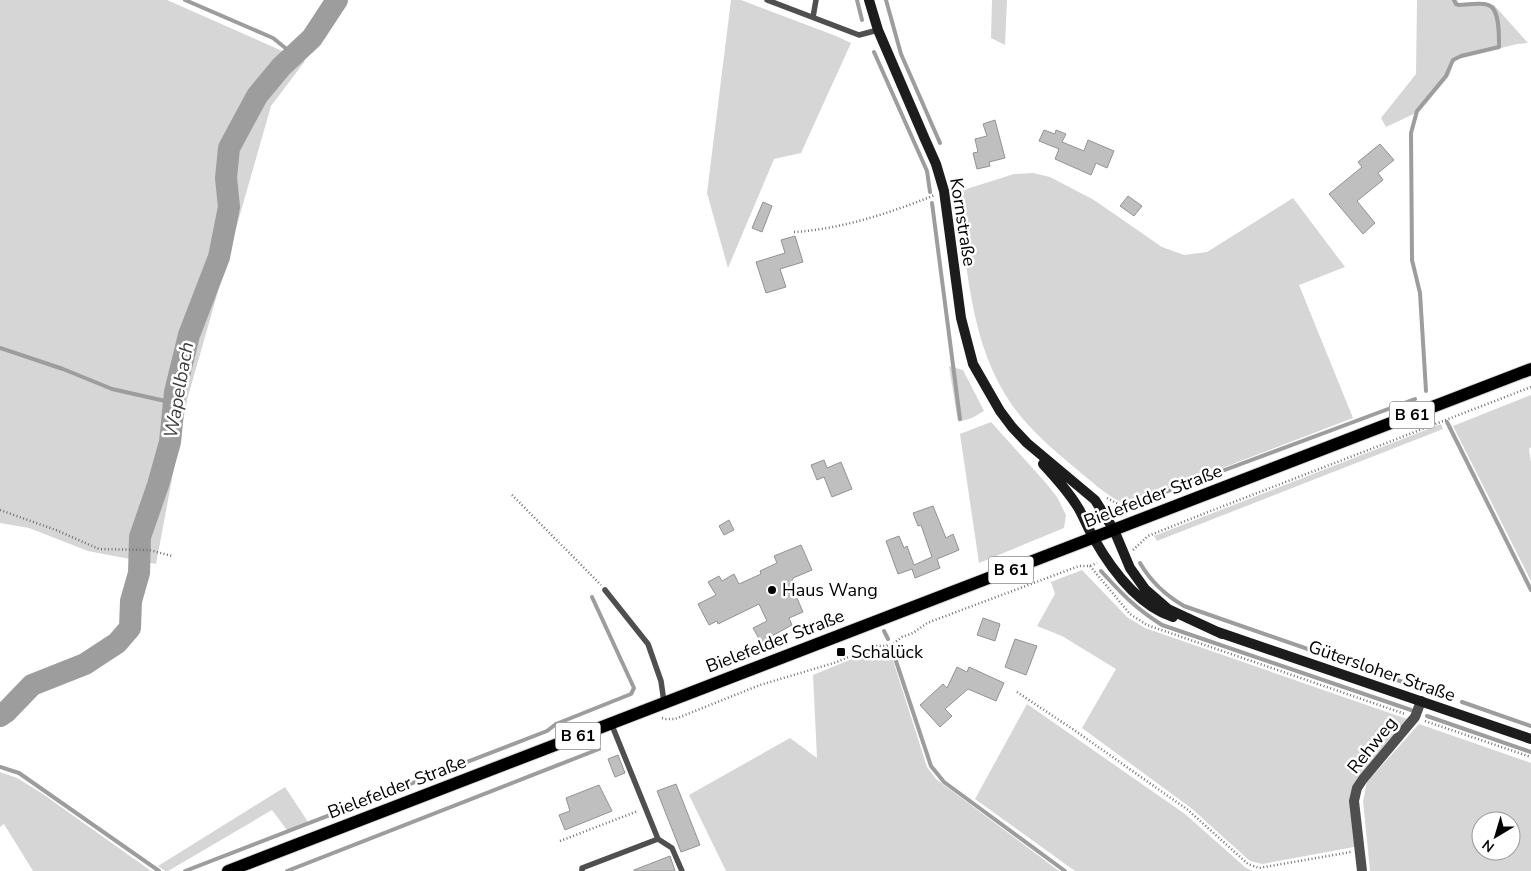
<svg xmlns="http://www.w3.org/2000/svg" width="1531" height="871" font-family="'Nunito Sans',sans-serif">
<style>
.green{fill:#d6d6d6;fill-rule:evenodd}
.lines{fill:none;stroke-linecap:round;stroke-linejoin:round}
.stream{stroke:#9d9d9d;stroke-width:4}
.river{stroke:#9d9d9d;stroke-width:22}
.building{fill:#bfbfbf;stroke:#939393}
.primary-casing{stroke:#dbdbdb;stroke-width:14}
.path{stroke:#717171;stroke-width:2.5;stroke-dasharray:1 2.5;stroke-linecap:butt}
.lane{stroke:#4f4f4f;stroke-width:5.5}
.street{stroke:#4f4f4f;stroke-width:10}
.secondary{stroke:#1c1c1c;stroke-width:10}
.primary{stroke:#000;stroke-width:12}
.poi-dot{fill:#000;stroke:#fff;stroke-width:2}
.labels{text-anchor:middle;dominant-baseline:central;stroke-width:5;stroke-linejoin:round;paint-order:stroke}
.shield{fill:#fff;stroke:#4c4c4c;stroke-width:1}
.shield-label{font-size:16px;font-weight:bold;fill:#000}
.street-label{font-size:18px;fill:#000;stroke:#fff}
.poi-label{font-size:18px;fill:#000;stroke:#fff;text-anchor:start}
.water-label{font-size:19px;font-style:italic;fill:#3e3e3e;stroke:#fff}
</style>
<rect width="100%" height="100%" fill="#fff"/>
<path class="green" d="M0,0h167l138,61 -34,45 -84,294 -31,164 -68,-13 -59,-23 -29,-5z
M731,0h10l95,36 15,7 -50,110 -27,6 -46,109 -21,-75z
M992,0h15l-2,45 -14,-7z
M1417,0h40l1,3 36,2 34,38 -11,1 -63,16 -5,16 -29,35 -34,16 -5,-9 35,-44z
M1033,173l17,4 44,23 68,47 22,8 23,-3 86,-54 52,69 -46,18 54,133 -217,83c-3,0 -8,2 -11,2 -12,-2 -34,-22 -44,-30 -20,-17 -41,-34 -58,-54 -54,-63 -55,-150 -66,-227l57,-18z
M949,366l14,4 21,41 -12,7 -14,4z
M1531,395v52l-2,2 2,13v119l-78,-155z
M991,422l54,60 12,15 9,18 -2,13 -85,35 -19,-129z
M1441,424l2,5 -286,112 -3,-5z
M1082,570l45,47 18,11 262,91 -48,57 -6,11 1,60 -92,17 -12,-3 -59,-53 -109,-80 34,-59 -54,-33 -25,-10 18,-32 -4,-12z
M890,651l37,116 9,12 123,92h-333l-37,-76 101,-57 27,20 -4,-83 56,-23z
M1027,704l158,110 61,54 7,3h-178l-100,-72z
M1419,724l112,39v108h-161l-7,-70 4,-19zM1481,821h30v30h-30z
M0,772l17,6 23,14 111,79h-118l-29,-47 -4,3z
M285,787l23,35 -21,8 -15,-20 -104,61h-3l-7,-5z"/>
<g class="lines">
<path class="stream" d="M185,0l88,38 21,17
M857,0l5,20
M886,0l15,54 39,89
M874,52l53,119 3,21
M932,203l28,216
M0,348l63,21 49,20 62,14
M1426,391l-6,-98 -8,-33 -1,-127 6,-22 29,-35 7,-16 8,-4 38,-9c0,-11 1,-39 -11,-42 -8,-3 -20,0 -29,0l-3,-1 -2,-4
M1447,422l84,168
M1144,500l271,-101
M1140,563c11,19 25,32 44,43l259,90
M1101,571c21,23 34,37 61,54l249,85
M884,631l4,8
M892,649l39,117 13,16 121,89
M1462,702l69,24
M1427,716l104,36
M0,767l19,6 140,98
M185,871l362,-140 9,-7 75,-30 3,-6 -42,-91
M287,871l312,-122"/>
<path class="river" d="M0,716l6,-4 26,-27 53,-21 32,-21 13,-15 1,-27 8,-28 1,-36 18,-52 12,-43 5,-50 14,-57 30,-78 10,-50 -3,-29 3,-30 28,-52 24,-29 31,-29 25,-38"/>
</g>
<path class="building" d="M995,120l10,38 -16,4 1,4 -13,3 -4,-16 5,-1 -3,-13 12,-3 -4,-12z
M1044,130l11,4 1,-4 10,4 -4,8 22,9 4,-11 26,11 -7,17 -11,-5 -5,12 -36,-16 4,-10 -20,-8z
M1380,144l14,16 -16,13 5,7 -26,21 18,22 -12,11 -34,-40 33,-27 -4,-5z
M1128,196l14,10 -8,10 -14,-10z
M763,202l9,4 -10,26 -10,-4z
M795,236l8,26 -23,7 6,18 -20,6 -10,-31 29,-9 -4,-13z
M824,460l3,8 14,-6 11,27 -20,8 -8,-20 -7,3 -6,-15z
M933,506l13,32 7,-4 6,16 -22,9 3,9 -25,10 -3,-9 -14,5 -12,-33 13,-5 5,12 3,-2 7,19 18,-8 -11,-32 -3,1 -5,-13z
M729,520l5,10 -10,5 -5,-9z
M801,545l11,25 -19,8 -2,6 12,28 -14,6 3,7 -31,17 -8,-14 14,-7 -8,-17 -41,20 -1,-3 -8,4 -11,-21 18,-9 -8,-13 11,-6 3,5 12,-7 5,10 22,-10 -1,-3 17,-8 -3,-7z
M983,618l17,6 -5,17 -18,-6z
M1015,639l22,7 -11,29 -21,-8z
M957,667l10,5 2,-5 35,16 -8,18 -28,-12 -23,20 7,7 -12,11 -20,-22 23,-21 4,4z
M618,755l7,18 -10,4 -7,-18z
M676,784l24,61 -19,7 -24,-61z
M599,785l13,26 -47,19 -6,-15 11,-4 -4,-13z
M670,856l5,15h-41v-1z"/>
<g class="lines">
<defs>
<path id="primary" d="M228,871l1303,-502"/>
</defs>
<use href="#primary" class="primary-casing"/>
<path class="path" d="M794,232c48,-3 96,-19 141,-37
M512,495l89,90
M1107,498l15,8h13l1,4
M0,510l56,20 43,19 50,1 23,6
M1133,550l15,-14 55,-22 328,-127
M1090,566l40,48 17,11 258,89
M1017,692l57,38 114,80 60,54 11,4 92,-16
M662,718l4,1h9l85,-34 77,-23 31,-14 8,-2h10l8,-3 8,-6 11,-4 14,-10 152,-57h11l7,-3
M1425,721l106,36
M560,841l78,-30"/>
<path class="lane" d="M767,0l92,35 19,-5
M813,17l3,-17
M605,590l43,54 13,37 3,21
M611,723l47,116 14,9 10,23
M582,871v-3l76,-29"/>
<path class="street" d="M1362,871l-8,-70 3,-13 6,-9 52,-62 6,-16"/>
<path class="secondary" d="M869,0l9,30 46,107 12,27 8,27 17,127 12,46 27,47 12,16 15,16 68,57 19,30 16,38 15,21 23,20 54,25
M1043,464c13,14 26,28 36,45 5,9 9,19 14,28 18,32 44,68 80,80
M1218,632l313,107"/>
<use href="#primary" class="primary"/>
</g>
<g class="poi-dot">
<circle cx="772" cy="590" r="5"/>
<rect x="836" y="647" width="10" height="10" rx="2.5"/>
</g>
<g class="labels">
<g class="shield">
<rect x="1389.5" y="401.5" width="45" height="27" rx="4"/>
<rect x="988.5" y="556.5" width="45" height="27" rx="4"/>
<rect x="555.5" y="722.5" width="45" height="27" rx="4"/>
</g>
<g class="shield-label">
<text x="1412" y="415">B 61</text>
<text x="1011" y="570">B 61</text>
<text x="578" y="736">B 61</text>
</g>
<g class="street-label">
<text transform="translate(963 222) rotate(81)">Kornstraße</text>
<text transform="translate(1153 496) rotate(-21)">Bielefelder Straße</text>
<text transform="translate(775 641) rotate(-21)">Bielefelder Straße</text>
<text transform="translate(1382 671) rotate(19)">Gütersloher Straße</text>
<text transform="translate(1372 745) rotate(-51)">Rehweg</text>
<text transform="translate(397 787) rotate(-21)">Bielefelder Straße</text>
</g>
<g class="poi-label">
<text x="782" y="590">Haus Wang</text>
<text x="851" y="652">Schalück</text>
</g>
<g class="water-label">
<text transform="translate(179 390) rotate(-80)">Wapelbach</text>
</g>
</g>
<g transform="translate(1496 836) rotate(218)"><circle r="24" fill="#ffffff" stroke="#999999"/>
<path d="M0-4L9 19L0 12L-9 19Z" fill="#000000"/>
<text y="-8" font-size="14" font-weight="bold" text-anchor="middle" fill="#000000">N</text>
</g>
</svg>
